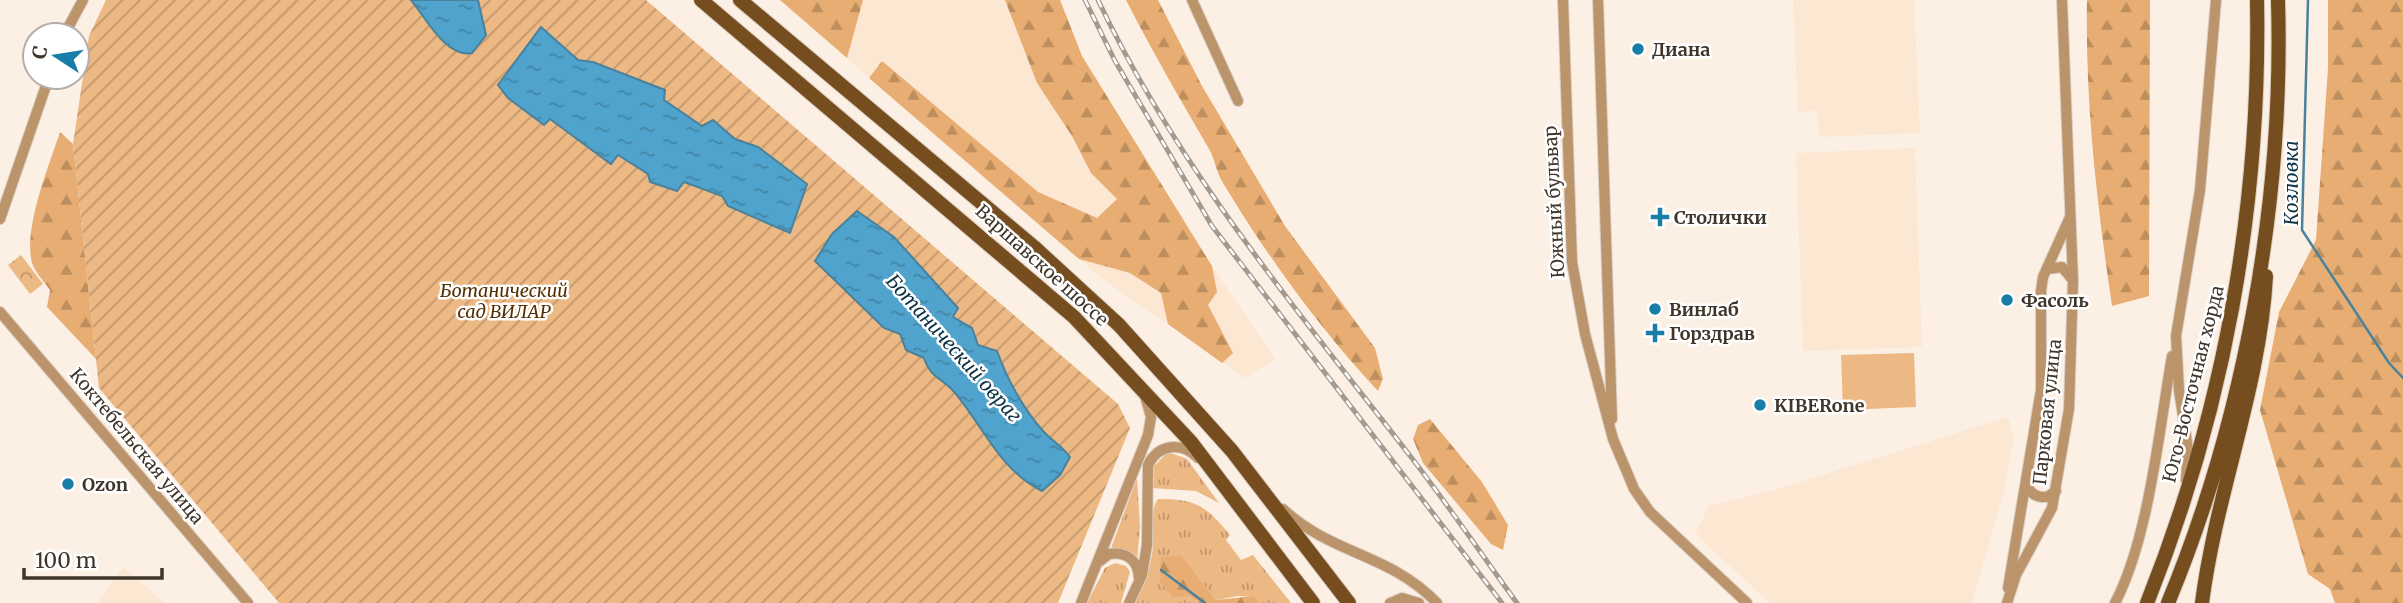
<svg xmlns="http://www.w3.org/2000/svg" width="2403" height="603" font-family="Merriweather,serif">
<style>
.built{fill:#fce7d3}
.grass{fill:url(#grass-tufts)}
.forest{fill:url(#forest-firs)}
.park{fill:url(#park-crowns)}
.garden{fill:url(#garden-furrows)}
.pitch{fill:#ecb884}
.water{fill:url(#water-ripples);stroke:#4a829b;stroke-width:2}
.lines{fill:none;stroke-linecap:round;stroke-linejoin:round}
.stream{stroke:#4a829b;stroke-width:2.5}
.minor-casing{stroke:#dacec3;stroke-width:12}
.major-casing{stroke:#dacec3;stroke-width:16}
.minor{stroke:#bc946c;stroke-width:10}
.major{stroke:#764d1f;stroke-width:14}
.rail-casing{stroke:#a69a8f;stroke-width:5}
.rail{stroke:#fff;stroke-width:2.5;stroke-dasharray:8;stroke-linecap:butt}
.poi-dot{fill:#187ea8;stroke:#fff;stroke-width:2.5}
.labels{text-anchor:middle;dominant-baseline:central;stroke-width:5;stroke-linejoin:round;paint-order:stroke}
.poi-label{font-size:18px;font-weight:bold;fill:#40352a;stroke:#fff;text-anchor:start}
.street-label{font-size:18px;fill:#40352a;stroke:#fff}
.park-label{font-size:18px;font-style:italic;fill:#542f00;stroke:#fff}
.water-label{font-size:19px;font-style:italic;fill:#0c3244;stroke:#fff}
</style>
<defs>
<pattern id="grass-tufts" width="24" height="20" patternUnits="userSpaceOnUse" patternTransform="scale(1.75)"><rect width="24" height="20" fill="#ecb884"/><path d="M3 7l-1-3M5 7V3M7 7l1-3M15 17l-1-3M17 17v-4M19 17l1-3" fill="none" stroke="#c1966c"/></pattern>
<pattern id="forest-firs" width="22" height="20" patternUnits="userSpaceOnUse" patternTransform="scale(1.75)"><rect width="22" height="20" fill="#e7ad72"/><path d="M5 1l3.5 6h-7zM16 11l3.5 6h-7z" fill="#bd8e5e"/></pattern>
<pattern id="park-crowns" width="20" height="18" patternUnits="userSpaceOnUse" patternTransform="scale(1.75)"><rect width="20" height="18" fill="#ecb884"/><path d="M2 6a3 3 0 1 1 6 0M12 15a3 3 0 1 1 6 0" fill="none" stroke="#c1966c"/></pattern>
<pattern id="garden-furrows" width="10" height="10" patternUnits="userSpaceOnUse" patternTransform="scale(1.75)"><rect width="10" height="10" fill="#ecb884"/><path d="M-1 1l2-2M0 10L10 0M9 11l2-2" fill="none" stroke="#c1966c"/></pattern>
<pattern id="water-ripples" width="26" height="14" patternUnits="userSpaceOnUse" patternTransform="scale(1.75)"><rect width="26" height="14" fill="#4fa3cc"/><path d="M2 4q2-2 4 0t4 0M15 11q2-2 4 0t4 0" fill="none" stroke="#4386a6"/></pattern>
</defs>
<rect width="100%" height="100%" fill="#fcf0e5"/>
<path class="built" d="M780,0h280l22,56 68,129 62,81 63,93 -30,19 -144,-100z
M1793,0h121l6,133 -101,4 -2,-26 -19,1z
M1915,148l7,199 -119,4 -7,-198z
M2008,417l6,20 -10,54 -32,112h-202l-75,-69 14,-28 65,-16z
M123,567l42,36h-68z"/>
<path class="grass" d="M1168,452l19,7 32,44 -23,-12 -44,-3 2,-22z
M1137,478l3,49 -3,34 -27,-10z
M1158,499c39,0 48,7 72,36l-4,5 15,20 12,-5 38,48h-31l-6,-6 -16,-1 -22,4 -34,-44 7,40 10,7h-64c8,-16 14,-31 17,-49 3,-17 -4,-41 6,-55z
M1115,563l11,3 4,6 -9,31h-34l18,-35z"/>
<path class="forest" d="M780,0h83l-16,58z
M1005,0h55l22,56 130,210 5,26 -9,13 25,48 -11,10 -54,-39 -7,-31 -31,-20 -51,-14 -210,-181 13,-17 156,131 59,26 20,-19 -26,-26 -19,-37 -35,-53z
M1126,0h32l44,86 83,140 90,122 8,31 -5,12c-58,-62 -111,-135 -155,-208 -7,-11 -8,-24 -14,-34 -29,-50 -57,-98 -83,-149z
M2087,0h63l-1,296 -37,10c-15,-102 -27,-203 -25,-306z
M2328,0h75v603h-68l-5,-14 -22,-15 -48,-164 19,-98 37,-72 12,-172z
M60,132l13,12 23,215 -49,-52 3,-17c-5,-7 -15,-18 -18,-27 -9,-35 17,-97 28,-131z
M1430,419l52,63 26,43 -5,25 -12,-6 -68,-81 -10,-24 5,-14z
M1182,556l34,44 38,-4 6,7h-61l-10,-7 -16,1 -13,-14 1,-26z"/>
<path class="park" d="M21,255l22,29 -13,10 -22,-29z"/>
<path class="garden" d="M106,0h540l472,404 12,24 -72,175h-779l-180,-215 -26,-244 16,-108z"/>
<path class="pitch" d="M1914,353l2,54 -73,3 -2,-55z"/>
<path class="water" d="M411,0h67l8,35 -14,18c-26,5 -46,-35 -61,-53z
M541,27l37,33 15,2 72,28 -1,10 38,26 11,-6 22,19 23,8 49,37 -17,49 -62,-27 -6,-10 -38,-14 -7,9 -27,-9 -2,-8 -30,-19 -7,9 -61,-45 -6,6 -36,-27 -10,-13z
M857,211l37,26 64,71 -5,9 19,11 6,17 19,6c11,30 24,55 46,80 9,10 19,15 27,26l-10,18 -18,16c-42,-21 -58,-63 -86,-97 -13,-16 -25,-15 -32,-36l-18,-8 -6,-16 -16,-6 -69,-67 17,-27z"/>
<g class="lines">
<path class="stream" d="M2308,0l-6,230 87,133 14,15
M1161,570l44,33"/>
<defs>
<path id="minor" d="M1192,0l46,101
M1563,0l9,262 13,72 28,105 21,50 16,23 97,91
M1598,0l14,419
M64,35l19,-35
M0,219l49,-142
M2047,269l15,-2 10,12
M0,312l248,291
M2186,480l2,-31 -9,-59 -3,-54 24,-146 16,-190
M2026,481c2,11 9,17 21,16l9,-6
M1283,509c49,46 106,44 154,94
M1100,561l9,-7c17,-3 29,6 30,24
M2008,588l33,-198v-99l2,-14 27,-60
M1081,603l67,-168 3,-18 -6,-21
M1129,603l13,-28 5,-30 1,-80c11,-22 34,-23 50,-7
M1390,603l12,-5 17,5
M2007,603l9,-28 36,-67 17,-99 4,-128 -11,-281
M2115,603c34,-65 44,-173 57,-247"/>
<path id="major" d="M701,0l373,317 117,125 122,161
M740,0l294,247 85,78 113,126 117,152
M2147,603c77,-192 114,-397 110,-603
M2168,603c77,-186 116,-402 110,-603
M2202,603c14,-111 58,-215 64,-327"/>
</defs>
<use href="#minor" class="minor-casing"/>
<use href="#major" class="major-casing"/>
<use href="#minor" class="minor"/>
<use href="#major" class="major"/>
<defs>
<path id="rail" d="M1085,0l30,61 97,165 290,377
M1098,0c80,169 200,311 313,457 37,48 71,98 106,146"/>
</defs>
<use href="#rail" class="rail-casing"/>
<use href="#rail" class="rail"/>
</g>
<g class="poi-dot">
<circle cx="1638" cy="49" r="7"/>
<path d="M1656.5 206.5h7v7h7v7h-7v7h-7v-7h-7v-7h7z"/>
<circle cx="2007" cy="300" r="7"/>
<circle cx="1655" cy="309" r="7"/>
<path d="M1651.5 322.5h7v7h7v7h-7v7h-7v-7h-7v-7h7z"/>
<circle cx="1760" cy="405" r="7"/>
<circle cx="68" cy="484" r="7"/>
</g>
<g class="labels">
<g class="poi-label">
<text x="1652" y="49">Диана</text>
<text x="1674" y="217">Столички</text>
<text x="2021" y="300">Фасоль</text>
<text x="1669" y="309">Винлаб</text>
<text x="1669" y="333">Горздрав</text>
<text x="1774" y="405">KIBERone</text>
<text x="82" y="484">Ozon</text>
</g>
<g class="street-label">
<text transform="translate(1554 202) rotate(-93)">Южный бульвар</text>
<text transform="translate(1042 265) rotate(42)">Варшавское шоссе</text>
<text transform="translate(2193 384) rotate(-76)">Юго-Восточная хорда</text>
<text transform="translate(2047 412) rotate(-84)">Парковая улица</text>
<text transform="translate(137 446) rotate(50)">Коктебельская улица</text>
</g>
<g class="park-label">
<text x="504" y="290">Ботанический<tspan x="504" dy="21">сад ВИЛАР</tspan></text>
</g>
<g class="water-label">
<text transform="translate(2291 183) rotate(-90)">Козловка</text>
<text transform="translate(954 348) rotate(48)">Ботанический овраг</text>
</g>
</g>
<g transform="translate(56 56) rotate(282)"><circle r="33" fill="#ffffff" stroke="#b3aeaa" stroke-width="2"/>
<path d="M0-5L12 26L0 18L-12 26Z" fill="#187ea8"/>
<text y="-10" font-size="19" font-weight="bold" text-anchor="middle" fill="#40352a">С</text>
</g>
<path d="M24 568v10h138v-10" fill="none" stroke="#40352a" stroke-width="3.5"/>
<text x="35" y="568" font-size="21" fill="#40352a" stroke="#ffffff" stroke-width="5" paint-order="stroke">100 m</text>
</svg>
